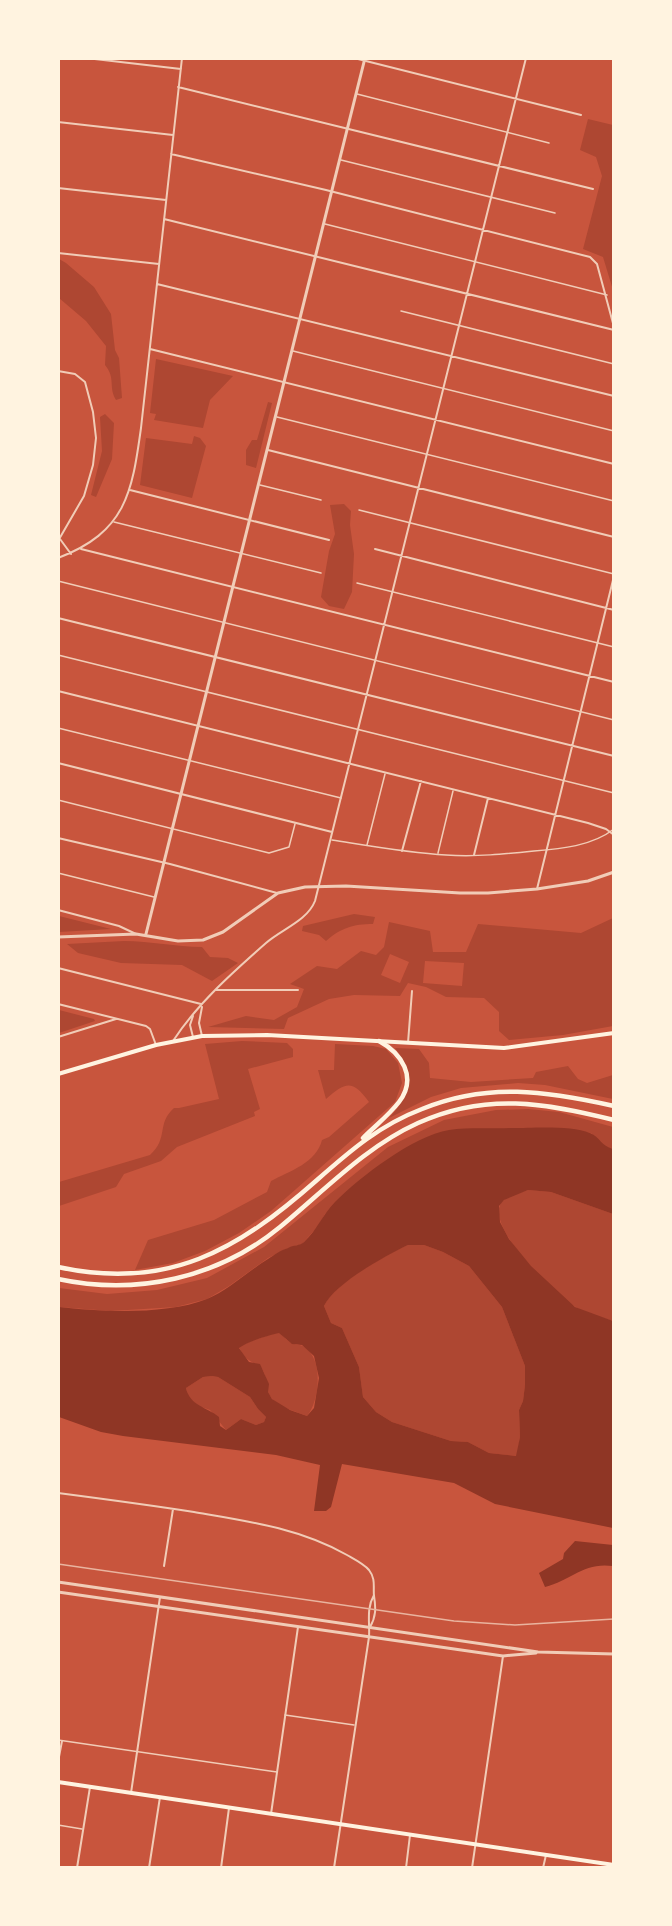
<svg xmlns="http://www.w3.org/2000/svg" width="672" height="1926" font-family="'Sofia Sans Condensed',sans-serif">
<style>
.green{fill:#ae4732;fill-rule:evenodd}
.water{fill:#8f3625;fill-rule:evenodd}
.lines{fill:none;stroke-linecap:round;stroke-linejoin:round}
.service{stroke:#f1ccb7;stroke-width:1.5}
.minor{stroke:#f1ccb7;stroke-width:2}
.tertiary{stroke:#f1ccb7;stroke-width:3}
.secondary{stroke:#fff3e0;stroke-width:4}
.primary{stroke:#fff3e0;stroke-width:4}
.motorway{stroke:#fff3e0;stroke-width:4.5}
.rail{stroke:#e9b49f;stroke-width:1.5}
</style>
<rect width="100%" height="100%" fill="#c8553d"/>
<path class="green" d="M588,119l25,6v165l-10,-33 -20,-8 19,-73 -6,-19 -16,-7z
M59,259l7,4 28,24 17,27 4,36 4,8 3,40 -6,2c-8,-13 0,-22 -11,-35l1,-19 -20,-25 -27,-23z
M156,359l77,17 -23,24 -7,28 -49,-8 2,-6 -6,-1z
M268,402l4,1 -16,65 -10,-3v-15l6,-10h5z
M105,414l9,9 -2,36 -16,38 -5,-2 11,-44 -2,-34z
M194,436l6,2 6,8 -14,52 -52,-13 6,-47 46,6z
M344,504l7,7 -1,14 4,29 -2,38 -8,17 -15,-3 -8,-9 8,-46 6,-17 -5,-29z
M354,914l21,3 -2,7c-20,0 -32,4 -47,17l-7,-6 -17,-4 1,-5z
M58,916h1l52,13 -52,3z
M613,918v108l-50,9 -54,5 -10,-9v-19l-15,-14 -38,-1 -20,-10 -18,-4 -8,13 -46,-1 -25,4 -41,19 -4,11 -76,-2 38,-11 28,4 23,-13 7,-18 -14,-5 27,-18 20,3 24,-18 15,4 8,-8 5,-25 41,9 3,21h33l12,-28 103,9zM390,954l19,8 -9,21 -19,-8zM425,961l39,2 -2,23 -39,-3z
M124,941c27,0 52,6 78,6l8,10 18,1 10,5 -26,18 -30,-16 -61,-2 -43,-10 -11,-9z
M59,1010l35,9 1,2 -36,12z
M242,1041l45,2 6,6v8l-45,12 12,40 -6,3 1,4 -78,31 -16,14 -37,13 -8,13 -57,19v-24l91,-27c19,-17 6,-31 24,-47h5l40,-9 -14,-55z
M335,1044l38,2 13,3 12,14 4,20 -7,19 -124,109 -32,22 -34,18 -32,12 -38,7 13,-30 66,-20 53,-28 4,-11c19,-10 45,-18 51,-41l7,-3 40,-35c-16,-22 -23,-21 -43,-3l-8,-29h16z
M395,1048l24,1 10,14 1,15 41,4 62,-4 3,-6 32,-6 10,13 9,4 26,-8v24l-68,-14 -27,-2 -57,5 -30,9 -42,21c23,-24 26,-44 6,-70z
M528,1109l31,3 54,15v22l-8,-2 -14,-14 -32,-5h-47l-187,86 -7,12 -16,18 -14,4 -20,10 -39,28 -22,13 -31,8 -65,4 -52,-4v-19l48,6 50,-4 50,-12 57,-31 124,-100 56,-27 52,-10z
M528,1190l23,2 62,22v107c-12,-4 -28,-7 -39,-15 -20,-14 -85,-75 -74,-101 4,-9 20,-12 28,-15z
M408,1245h16l19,7 26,14 33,41 23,59v19l-2,16 -4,9 1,27 -3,19 -28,-3 -21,-11 -17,-1 -59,-19 -16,-10 -13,-15 -4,-30 -17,-39 -11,-5 -7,-17c10,-23 60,-50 84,-61z
M279,1332c4,4 10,11 15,12 5,2 5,0 9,2 21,12 17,54 4,70 -12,-5 -34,-10 -39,-24 -2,-8 -1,-16 -6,-23 -9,-9 -16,-6 -23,-22 9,-6 28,-11 40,-15z
M212,1376l6,1 32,20 8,12 8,8 -2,5 -8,3 -15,-6 -15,11 -16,-20 -11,-4 -10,-8 -3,-10 17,-11z"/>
<path class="water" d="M512,1128c21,0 59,-3 78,5 10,4 11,13 23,16v65l-62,-22 -23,-2 -24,10 -5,6 1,16 9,17 22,27 44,41 38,14v207l-118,-24 -41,-21 -112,-19 -11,43 -5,4h-12l6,-46 -44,-10 -153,-19 -22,-4 -42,-15v-110c42,5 108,8 148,-8 22,-9 41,-28 61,-40 6,-4 13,-9 20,-11 5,-3 12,-2 16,-6 13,-12 19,-28 31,-40 25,-25 78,-66 114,-72 20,-3 43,-1 63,-2zM408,1245h16l19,7 26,14 33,41 23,59v19l-2,16 -4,9 1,27 -4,19 -27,-3 -21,-11 -17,-1 -59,-19 -16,-10 -13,-15 -4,-30 -17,-39 -11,-5 -7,-17c10,-22 61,-50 84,-61zM279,1333l13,11 10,1 12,11 5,22 -5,30 -7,8 -17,-6 -18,-11 -4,-7 1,-8 -9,-20 -11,-2 -10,-14c8,-6 30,-13 40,-15zM212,1376l6,1 32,20 8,12 8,8 -2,5 -8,3 -15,-6 -15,11 -6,-4 -1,-9c-12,-10 -29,-11 -33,-29l17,-11z
M575,1541l38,4v21c-30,-4 -41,14 -68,21l-6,-14 24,-14 1,-6z"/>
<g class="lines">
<path class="service" d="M357,94l192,49
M341,160l214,53
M325,224l282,71
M401,311l213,53
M293,351l321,80
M277,417l337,84
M260,485l61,15
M359,510l255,64
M114,522l207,51
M58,581l556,139
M357,583l257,64
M58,655l556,138
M58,728l283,70
M58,800l211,53 20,-6 6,-23
M332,840c38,6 76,13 114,15 30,2 59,-1 88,-4 27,-2 58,-5 80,-22
M367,845l18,-71
M438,853l15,-62
M58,873l96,24
M285,1715l69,10
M58,1740l219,32
M58,1825l24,4"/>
<path class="minor" d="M86,58l95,11
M354,58l227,57
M178,87l415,102
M58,122l115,13
M171,154l155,36 264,67 7,7 17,63
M58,188l108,12
M164,219l450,111
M58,253l101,11
M157,284l457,112
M150,349l464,115
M58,371l17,3 10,8 8,30 3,26 -3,27 -9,31 -26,45
M268,450l346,87
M130,490l199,50
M60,539l11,15
M81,549l533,133
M375,549l239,61
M58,558c68,-26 74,-65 83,-130l41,-370
M58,618l556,138
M58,691l530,132 18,6 8,6
M58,763l274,69
M58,838l112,26 107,29
M402,851l19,-70
M474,855l14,-57
M537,889l77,-313
M58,910l61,16 17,8
M58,968l143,36
M216,990h82
M58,1004l88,22 4,3 6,16
M202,1007l-3,16 3,13
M58,1037l58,-18
M193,1037l-3,-12 3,-9
M173,1041c24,-37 60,-69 93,-98 16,-14 41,-22 49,-42l211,-843
M408,1043l4,-52
M58,1493c46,6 91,12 136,19 53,9 105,16 153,43 7,4 17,9 22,15 7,9 4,17 5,26 2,12 2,21 -4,31
M164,1566l9,-57
M58,1762l4,-21
M131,1793l29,-196
M271,1814l27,-187
M77,1868l13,-81
M149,1868l11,-71
M221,1868l8,-60
M334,1868l35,-231c1,-15 -3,-28 5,-42
M406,1868l4,-33
M472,1868l31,-212
M543,1868l3,-13"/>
<path class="tertiary" d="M146,934l219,-876
M58,937l78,-3 42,7 25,-1 20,-8 55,-39 27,-6 41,-1 114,7h28l49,-4 51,-8 26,-9
M58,1582l480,70 76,2
M58,1592l445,64 33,-3"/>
<path class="secondary" d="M58,1074l98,-29 46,-9 65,-1 237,13 110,-15"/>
<path class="primary" d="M58,1782l556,83"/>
<path class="motorway" d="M363,1138c12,-12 26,-23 36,-36 19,-25 2,-49 -20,-61
M58,1267c110,24 180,-17 259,-87 34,-30 63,-55 105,-71 65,-27 125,-18 192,-3
M58,1279c79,17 160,-1 222,-52 45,-37 85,-80 138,-104 68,-31 127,-20 196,-3"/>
<path class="rail" d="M58,1564l396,57 61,4 99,-6"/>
</g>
<rect width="672" height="1926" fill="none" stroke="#fff3e0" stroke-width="120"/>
</svg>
